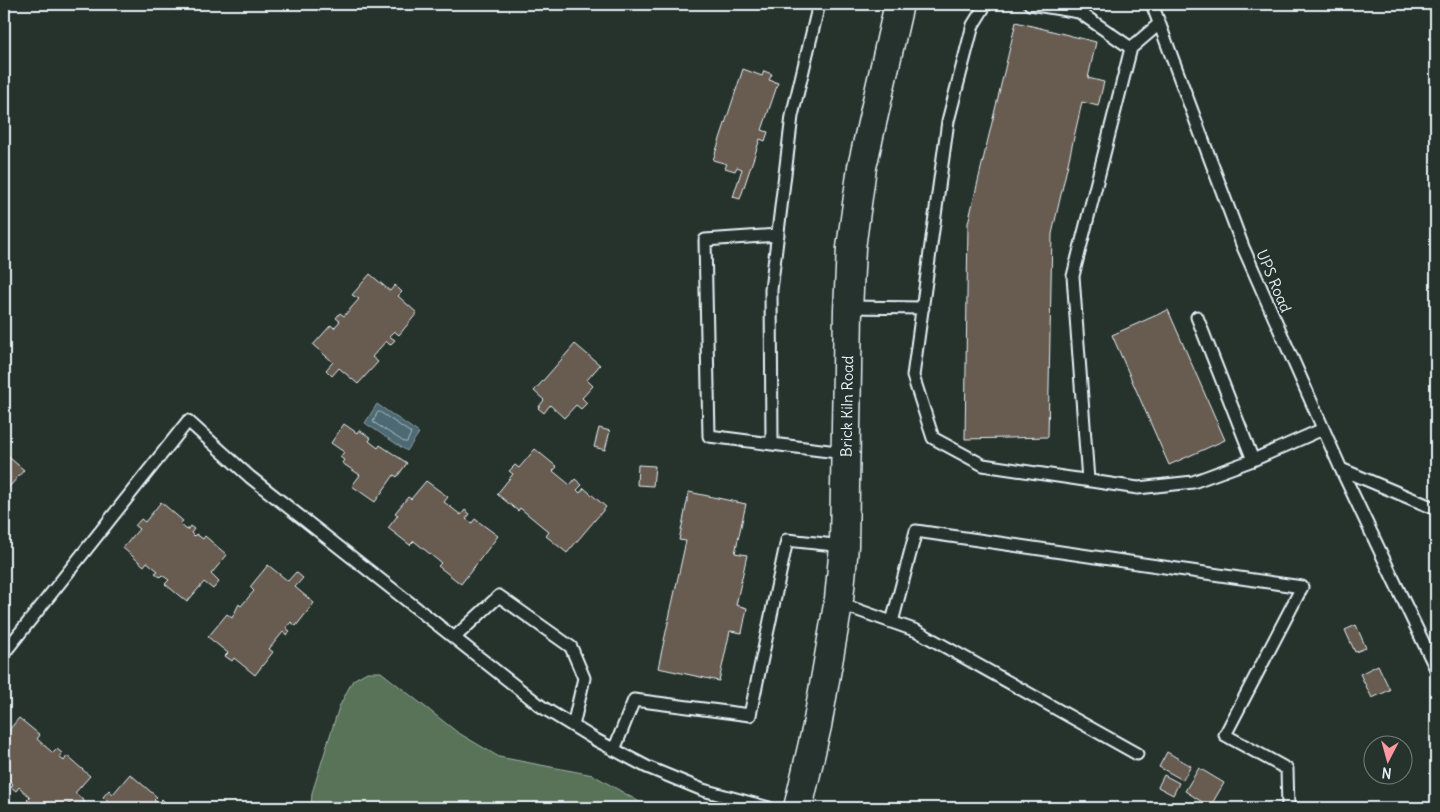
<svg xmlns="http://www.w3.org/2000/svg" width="1440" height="812" font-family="Delius,sans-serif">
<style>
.green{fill:#587359;stroke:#a0b2a8}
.water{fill:#4e6973;stroke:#8c9fa8}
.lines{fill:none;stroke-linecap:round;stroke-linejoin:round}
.shore{stroke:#aabbc3;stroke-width:1}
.building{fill:#675c51;stroke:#e8f1f8}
.service-casing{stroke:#e8f1f8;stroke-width:15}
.tertiary-casing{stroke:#e8f1f8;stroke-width:31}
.service{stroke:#26332d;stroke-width:11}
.tertiary{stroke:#26332d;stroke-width:28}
.labels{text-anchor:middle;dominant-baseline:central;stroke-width:4.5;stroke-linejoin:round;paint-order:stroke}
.street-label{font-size:15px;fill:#e8f1f8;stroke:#26332d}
</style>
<rect width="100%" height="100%" fill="#26332d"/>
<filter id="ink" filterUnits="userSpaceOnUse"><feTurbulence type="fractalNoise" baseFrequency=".02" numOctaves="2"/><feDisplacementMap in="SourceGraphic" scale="10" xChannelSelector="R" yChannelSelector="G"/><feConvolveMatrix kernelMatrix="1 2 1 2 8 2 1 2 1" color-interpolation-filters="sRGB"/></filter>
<g filter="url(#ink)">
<path class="green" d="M367,672h14l76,60 42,25 94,18 57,33h-339l1,-15 27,-86 14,-27z"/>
<path class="water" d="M377,404l42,29 -12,18 -42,-28z"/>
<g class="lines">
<path class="shore" d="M380,412l31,21 -4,9h-3l-31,-20 4,-9z"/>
</g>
<path class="building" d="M1016,22l80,20 -8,36 16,4 -6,24 -16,-4 -30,132 -4,203 -83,2 3,-216z
M743,69l19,7 2,-5 8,3 -3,6 9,3 -16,47 6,2 -3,9 -5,-2 -20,60 -7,-2 9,-28 -5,-2 -2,4 -10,-3 2,-4 -14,-4z
M370,274l20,17 5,-6 7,7 -4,4 19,17 -18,22 -5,-4 -5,5 6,4 -5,5 -4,-4 -14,16 6,5 -20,22 -19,-16 -7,8 -6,-6 7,-8 -20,-17 18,-20 3,3 6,-7 -4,-3 4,-5 4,3 15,-17 -7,-4z
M1168,310l57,130 -56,25 -57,-130z
M575,344l25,21 -13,15 6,6 -11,12 5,5 -6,6 -5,-4 -12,13 -14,-13 -6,8 -6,-5 6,-8 -10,-9z
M344,424l13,9 2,-3 12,8 -2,3 9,7 2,-3 27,18 -10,14 -3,-2 -19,27 -23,-16 8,-11 -18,-12 2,-3 -4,-3 4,-5 -13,-9z
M599,428l11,3 -5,19 -11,-3z
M535,449l22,18 -4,4 17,14 5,-6 7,6 -5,5 3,3 4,-5 22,19 -39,46 -21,-17 3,-4 -29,-24 -2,3 -21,-17 16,-20 -4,-3 6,-6 4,3z
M4,453l20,17 -20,23z
M638,465l17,1 -2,20 -16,-1z
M426,481l22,16 -4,5 17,13 4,-5 5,4 -4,5 6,4 3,-4 23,17 -37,48 -23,-18 3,-3 -27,-22 -4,4 -22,-17 10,-13 -3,-2 13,-16 3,2z
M689,492l57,12 -11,49 12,2 -11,50 11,3 -5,25 -12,-2 -11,50 -61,-13 28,-127 -7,-1z
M161,502l22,19 -3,3 7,6 3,-4 4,3 -3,4 3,3 2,-2 7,5 2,-3 22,19 -16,19 8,8 -6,7 -9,-7 -17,20 -22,-18 4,-4 -7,-5 -2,2 -5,-4 3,-2 -11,-9 -3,4 -21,-18 16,-19 -4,-3 6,-7 4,3z
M268,565l20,16 8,-9 7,6 -8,9 19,16 -18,23 -5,-4 -5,6 4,3 -3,4 -4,-3 -14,17 4,3 -18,23 -21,-17 -2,3 -7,-5 3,-3 -20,-16 19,-23 5,4 7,-14 2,2 13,-15 -4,-4z
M1356,625l10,23 -11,4 -10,-22z
M1378,665l12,25 -18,8 -12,-24z
M19,718l21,17 -3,4 16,14 4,-4 5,4 -3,4 5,4 3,-5 23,20 -15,17 10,9 -4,6h-5l-7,-5 -5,5h-27l-10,-8 3,-3 -11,-10 -3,4 -5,-4 2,-3 -5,-5 -4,4v-47z
M1167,752l24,14 -8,14 -24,-13z
M1199,768l25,15 -14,24 -25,-16z
M130,774l27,23 -3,3 4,3 4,-4 3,3 -2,4 3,2h-64l6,-6 -5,-5 6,-7 4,4z
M1164,775l15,8 -6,12 -15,-8z"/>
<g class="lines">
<defs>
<path id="service" d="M819,4l-27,112 -21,174 1,154 73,9
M986,4l-13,21 -25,96 -35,255 20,62 50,27 155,23 55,-6 60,-22
M1030,4l49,8 52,36 28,-24
M1152,4l91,243 98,222 95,40
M848,307l75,1
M1197,317l56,143 70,-31
M772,444l-63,-8 -4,-196 73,-5
M1341,469l95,200
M1088,480l-15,-204 58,-228
M838,603l79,28 220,123
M892,622l24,-91 386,56 -77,148 62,34 1,39
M454,638l45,-42 72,51 13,31 -11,48
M4,653l184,-232 62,56 292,230 54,33 51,27 56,23 66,18
M614,750l20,-50 116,15 37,-175 57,6"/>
<g id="tertiary">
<path id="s1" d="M798,808l19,-82 22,-127 5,-53 4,-236 3,-62 11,-81 37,-163"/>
</g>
</defs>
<use href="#service" class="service-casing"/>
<use href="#tertiary" class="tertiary-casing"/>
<use href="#service" class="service"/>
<use href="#tertiary" class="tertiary"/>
</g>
</g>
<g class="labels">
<g class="street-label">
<text transform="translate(1274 281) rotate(67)">UPS Road</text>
<text stroke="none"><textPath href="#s1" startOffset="406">Brick Kiln Road</textPath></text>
</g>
</g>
<rect width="1440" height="812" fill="none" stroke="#26332d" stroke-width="20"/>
<rect x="10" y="10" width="1420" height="792" fill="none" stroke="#e8f1f8" stroke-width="2" filter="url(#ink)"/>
<g transform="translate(1388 760) rotate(186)"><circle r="24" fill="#26332d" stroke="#747f7e"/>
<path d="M0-4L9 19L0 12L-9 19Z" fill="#ff9aa2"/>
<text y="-8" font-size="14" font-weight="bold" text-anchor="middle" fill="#e8f1f8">N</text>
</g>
</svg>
